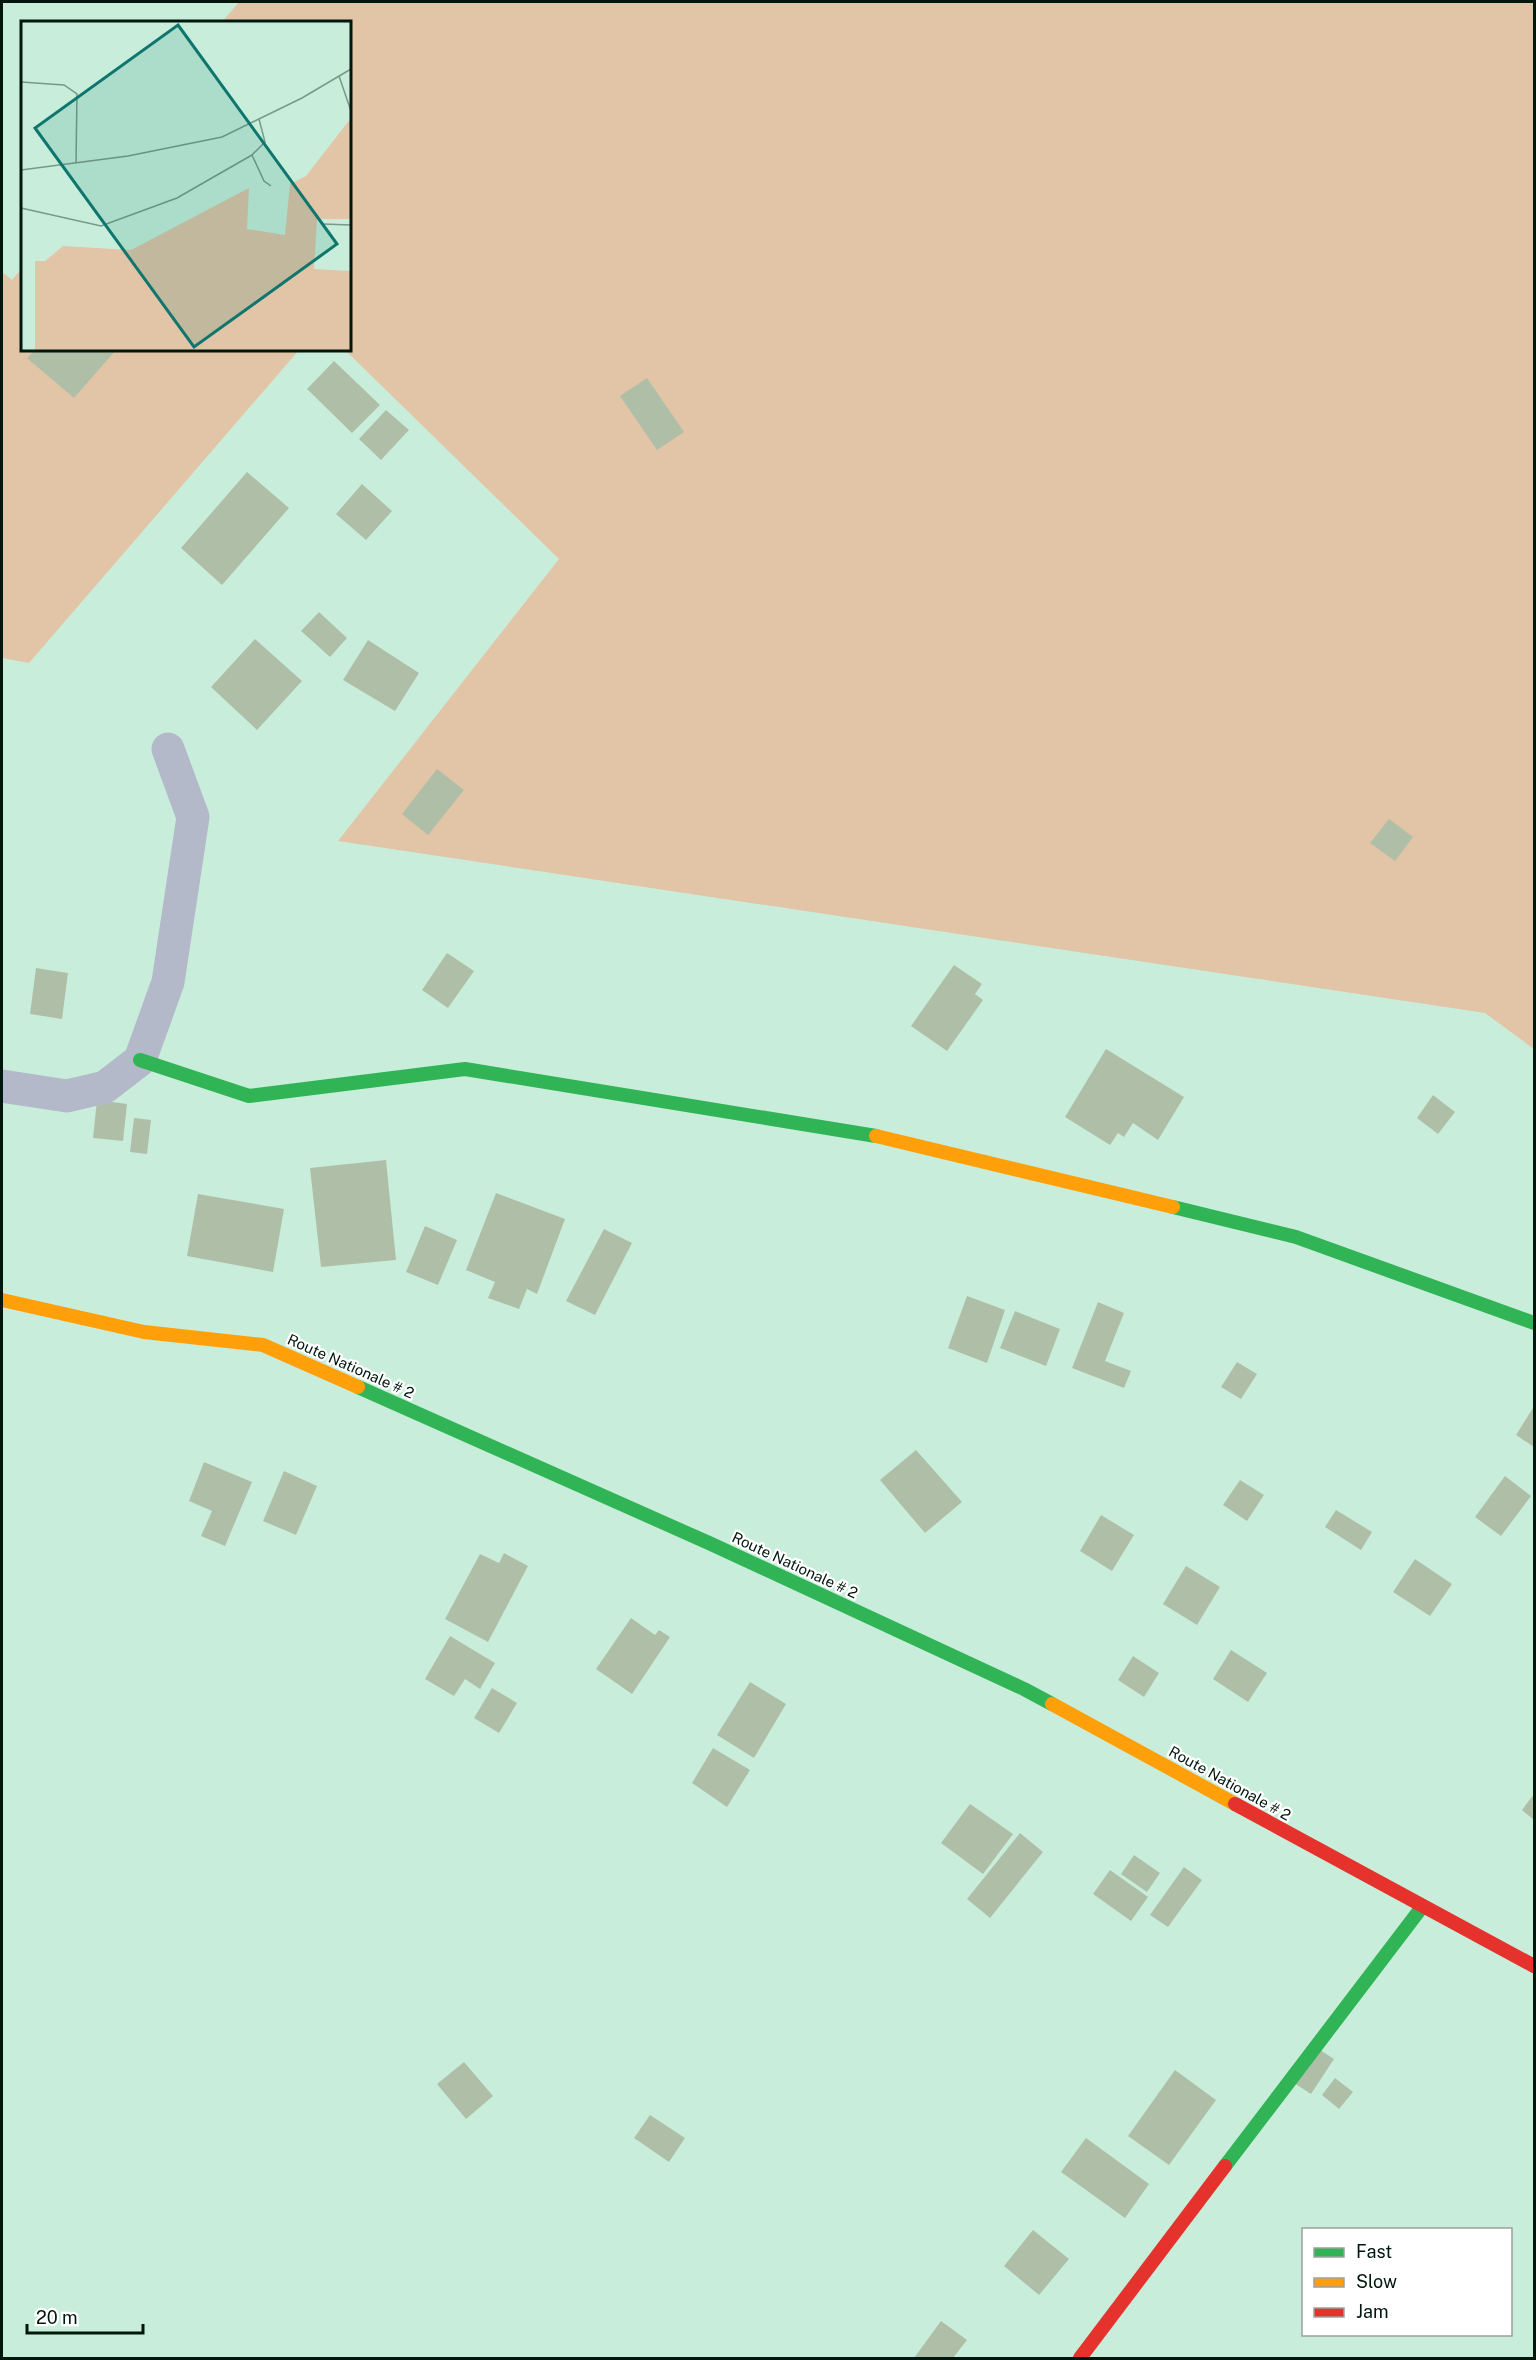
<svg xmlns="http://www.w3.org/2000/svg" width="1536" height="2360" font-family="'Public Sans',sans-serif">
<style>
.green{fill:#e2c4a6}
.building{fill:#afbfa7}
.lines{fill:none;stroke-linecap:round;stroke-linejoin:round}
.street{stroke:#b4b9ca;stroke-width:33}
.fast{stroke:#30b455;stroke-width:14}
.slow{stroke:#ff9f0a;stroke-width:14}
.jam{stroke:#e5322d;stroke-width:14}
.labels{text-anchor:middle;dominant-baseline:central;stroke-width:4.5;stroke-linejoin:round;paint-order:stroke}
.street-label{font-size:15px;fill:#00170d;stroke:#fff}
.inset-road{fill:none;stroke:#789889;stroke-width:1.5}
.view{fill:#0f766e;fill-opacity:0.15;stroke:#0f766e;stroke-width:3}
.inset-edge{fill:none;stroke:#00170d;stroke-width:3}
</style>
<rect width="100%" height="100%" fill="#c8eedb"/>
<path class="green" d="M239,2h1295v1047l-49,-36 -1147,-172 221,-282 -214,-209h5v-328h-128z
M22,268v82h277l-270,313 -27,-5v-386l10,8z"/>
<path class="building" d="M35,350h81l-42,48 -47,-40z
M334,361l46,44 -28,28 -45,-44z
M647,378l37,54 -27,18 -37,-54z
M386,410l23,20 -28,30 -22,-21z
M247,472l42,36 -67,77 -41,-37z
M362,484l30,27 -26,29 -30,-26z
M319,612l28,26 -17,19 -29,-26z
M255,639l47,42 -45,49 -46,-43z
M368,640l51,33 -24,38 -52,-31z
M437,769l27,21 -36,45 -26,-21z
M1389,819l24,18 -18,24 -25,-18z
M447,953l27,18 -26,37 -26,-18z
M954,965l28,19 -7,10 8,6 -36,51 -36,-25z
M36,968l32,5 -6,46 -32,-5z
M1106,1049l78,48 -26,43 -25,-17 -9,14 -6,-4 -8,12 -45,-28z
M1433,1095l22,17 -17,22 -21,-16z
M97,1100l30,4 -4,37 -30,-3z
M134,1118l17,2 -4,34 -17,-2z
M386,1160l10,100 -75,7 -11,-99z
M496,1193l69,26 -28,75 -10,-5 -8,20 -31,-11 7,-16 -29,-12z
M198,1194l86,15 -11,63 -86,-16z
M425,1226l32,14 -19,45 -32,-13z
M604,1229l28,14 -37,72 -29,-14z
M967,1296l38,14 -18,53 -39,-15z
M1098,1302l26,11 -19,48 26,10 -7,17 -52,-20z
M1015,1311l45,18 -14,37 -46,-18z
M1237,1362l20,12 -16,25 -20,-12z
M1533,1408l1,1v38l-18,-12z
M916,1450l46,52 -37,31 -45,-53z
M204,1462l48,20 -27,64 -24,-10 11,-25 -23,-10z
M284,1471l33,15 -21,49 -33,-14z
M1505,1476l26,20 -30,40 -26,-19z
M1240,1480l24,15 -17,26 -24,-16z
M1336,1510l36,22 -11,18 -36,-23z
M1101,1515l33,20 -22,36 -32,-20z
M504,1553l24,13 -40,76 -43,-23 35,-65 19,9z
M1415,1559l37,25 -22,32 -37,-24z
M1186,1566l34,21 -23,38 -34,-21z
M631,1618l24,17 4,-5 11,7 -38,57 -36,-25z
M450,1636l45,27 -15,26 -15,-10 -11,17 -29,-17z
M1231,1650l36,23 -19,29 -35,-23z
M1133,1656l26,17 -15,24 -26,-17z
M750,1682l36,22 -32,54 -37,-23z
M492,1688l25,15 -18,30 -25,-15z
M713,1748l37,22 -23,37 -35,-24z
M1534,1794v26l-12,-10z
M970,1804l43,30 -30,40 -42,-31z
M1020,1833l23,19 -53,66 -23,-19z
M1134,1855l26,18 -13,19 -26,-18z
M1184,1867l18,13 -34,47 -18,-12z
M1110,1870l38,27 -17,24 -38,-27z
M1317,2048l17,11 -23,35 -17,-11z
M464,2062l29,34 -27,23 -29,-35z
M1175,2070l41,30 -47,65 -41,-29z
M1335,2078l18,14 -14,17 -17,-14z
M650,2115l35,23 -16,24 -35,-24z
M1086,2138l63,46 -24,34 -64,-46z
M1033,2230l36,29 -30,36 -35,-29z
M941,2321l26,19 -14,18h-39z"/>
<g class="lines">
<path class="street" d="M2,1086l65,10 38,-9 35,-27 28,-78 25,-165 -25,-68"/>
<path class="fast" d="M140,1060l109,36 216,-27 411,67
M1173,1207l123,30 238,86
M358,1387l351,156 315,146 28,15
M1225,2166l197,-259"/>
<path class="slow" d="M876,1136l297,71
M2,1300l142,32 119,13 95,42
M1052,1704l183,100"/>
<path class="jam" d="M1235,1804l299,162
M1080,2358l145,-192"/>
</g>
<g class="labels">
<g class="street-label">
<text transform="translate(351 1366) rotate(24)">Route Nationale # 2</text>
<text transform="translate(795 1565) rotate(25)">Route Nationale # 2</text>
<text transform="translate(1230 1783) rotate(29)">Route Nationale # 2</text>
</g>
</g>
<g transform="translate(21 21)">
<rect width="330" height="330" fill="#c8eedb"/>
<path d="M330,97v101h-34l-3,50 37,2v79h-316v-89h10l18,-15 68,4 118,-62 -2,41 38,6 5,-51 16,-8z" fill="#e2c4a6"/>
<path class="inset-road" d="M318,55l12,35M0,61l43,3 13,9 -1,69M238,98l6,23 -13,13 12,26 7,5M0,149l107,-14 94,-19 80,-39 49,-29M0,187l80,18 76,-28 75,-43M301,203l29,1"/>
<path class="view" d="M157,4l159,219 -143,103 -159,-219z"/>
<rect width="330" height="330" class="inset-edge"/>
</g>
<rect width="1536" height="2360" fill="none" stroke="#00170d" stroke-width="6"/>
<rect x="1302" y="2228" width="210" height="108" fill="#ffffff" stroke="#99a29e" stroke-width="1.5"/>
<rect x="1314" y="2248" width="30" height="9" fill="#30b455" stroke="#99a29e" stroke-width="1.5"/>
<text x="1356" y="2258" font-size="18" fill="#00170d">Fast</text>
<rect x="1314" y="2278" width="30" height="9" fill="#ff9f0a" stroke="#99a29e" stroke-width="1.5"/>
<text x="1356" y="2288" font-size="18" fill="#00170d">Slow</text>
<rect x="1314" y="2308" width="30" height="9" fill="#e5322d" stroke="#99a29e" stroke-width="1.5"/>
<text x="1356" y="2318" font-size="18" fill="#00170d">Jam</text>
<path d="M27 2324v9h116v-9" fill="none" stroke="#00170d" stroke-width="3"/>
<text x="36" y="2324" font-size="18" fill="#00170d" stroke="#ffffff" stroke-width="4.5" paint-order="stroke">20 m</text>
</svg>
